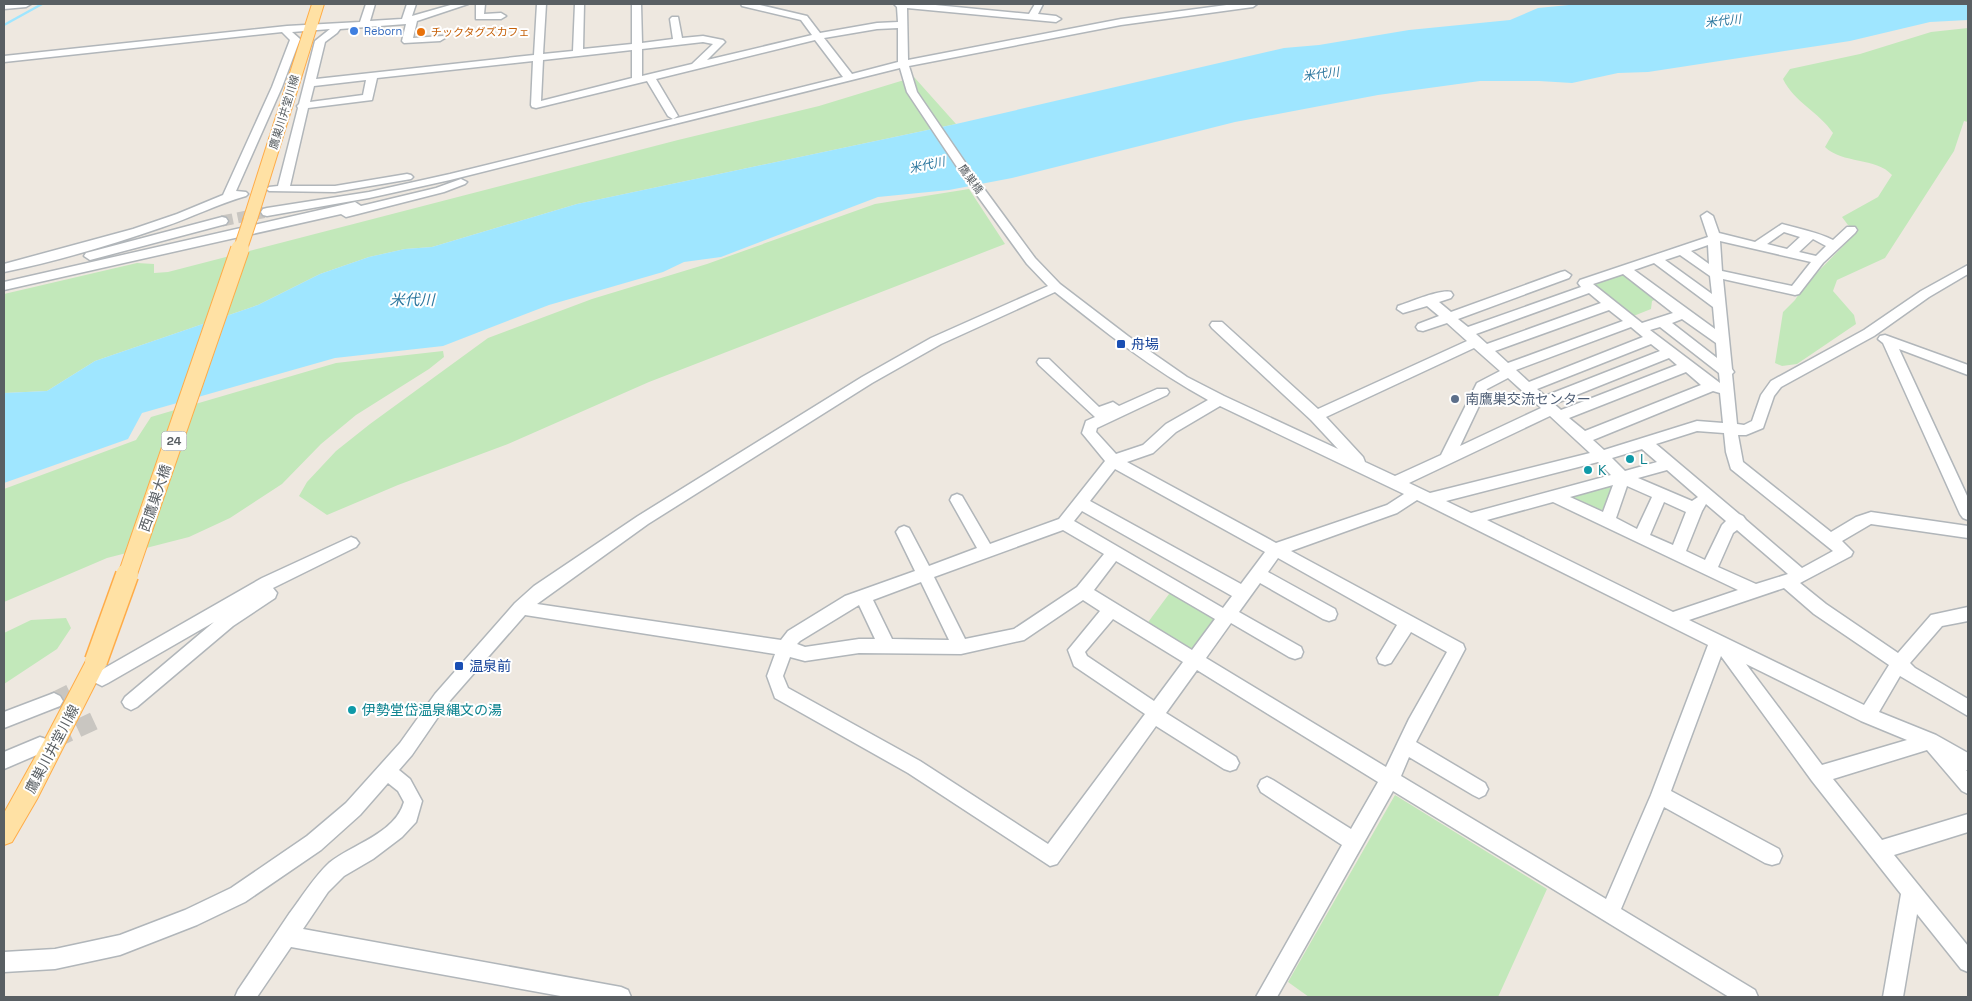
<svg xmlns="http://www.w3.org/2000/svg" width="1972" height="1001" font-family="'Space Grotesk','Noto Sans JP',sans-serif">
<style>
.green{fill:#c2e8ba}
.water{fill:#9fe6ff}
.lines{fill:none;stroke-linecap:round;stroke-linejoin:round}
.stream{stroke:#9fe6ff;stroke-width:2.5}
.minor-tunnel-far1{stroke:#c9c6c1;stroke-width:11;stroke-dasharray:11 5;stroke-linecap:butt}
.minor-tunnel{stroke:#c9c6c1;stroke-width:18;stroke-dasharray:18 9;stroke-linecap:butt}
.minor-casing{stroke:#b1b6ba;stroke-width:3}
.major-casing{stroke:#ffac48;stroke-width:2}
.minor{fill:#fff;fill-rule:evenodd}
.major{fill:#ffe1a4;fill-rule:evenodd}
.major-bridge-far2-casing{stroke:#ffac48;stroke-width:15;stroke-linecap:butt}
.major-bridge-far1-casing{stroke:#ffac48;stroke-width:20;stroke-linecap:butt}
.major-bridge-casing{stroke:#ffac48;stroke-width:25;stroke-linecap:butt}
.major-bridge-far2{stroke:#ffe1a4;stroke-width:13}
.major-bridge-far1{stroke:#ffe1a4;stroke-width:18}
.major-bridge{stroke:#ffe1a4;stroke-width:22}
.shop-dot{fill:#3f7fe0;stroke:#fff;stroke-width:2}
.food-dot{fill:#e8710a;stroke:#fff;stroke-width:2}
.transit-dot{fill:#1a4fb4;stroke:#fff;stroke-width:2}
.service-dot{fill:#5c6f8a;stroke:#fff;stroke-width:2}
.culture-dot{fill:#0f9aa8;stroke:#fff;stroke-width:2}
.labels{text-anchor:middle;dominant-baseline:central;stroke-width:4;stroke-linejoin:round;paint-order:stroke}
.far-shop-label{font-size:11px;fill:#366cbe;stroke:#fff;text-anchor:start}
.far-food-label{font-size:11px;fill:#c56008;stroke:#fff;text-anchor:start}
.far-street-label{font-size:11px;fill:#595f63;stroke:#fff}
.far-water-label{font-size:12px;font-style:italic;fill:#2d789f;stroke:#fff}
.shield{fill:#fff;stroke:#8b8f92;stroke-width:1}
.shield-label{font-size:12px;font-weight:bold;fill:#595f63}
.transit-label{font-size:14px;fill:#164399;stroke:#fff;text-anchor:start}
.service-label{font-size:14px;fill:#4e5e75;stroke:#fff;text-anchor:start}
.culture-label{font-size:14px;fill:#0d838f;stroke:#fff;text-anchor:start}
.street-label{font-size:14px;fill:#595f63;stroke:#fff}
.water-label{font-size:15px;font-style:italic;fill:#2d789f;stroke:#fff}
</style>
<rect width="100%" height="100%" fill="#eee8e0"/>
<path class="green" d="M1968,28v94l-4,-1 -10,30 -69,107 -48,22 -4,11 21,24 2,9 -59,40 -15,2 -7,-3 8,-51 12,-12 9,-14 51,-52v-5l-7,-4 -6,-8 36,-20 14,-22c-16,-18 -50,-11 -67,-28l8,-14c-14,-21 -39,-31 -50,-54l7,-10 70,-15 71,-22z
M914,77l42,47 -379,80 -145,43 -27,2 -36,8 -49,17 -62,31 -163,56 -48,30 -43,2v-99l133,-31 17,1v9l14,-1 510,-132 141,-34z
M969,189l36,55 -356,138 -141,62 -110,41 -71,30 -28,-19 8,-14 29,-31 34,-27 118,-86 104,-39 115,-35 168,-60z
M1625,272l34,26 -7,3 -1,8 -20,8 -40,-32z
M443,351l1,6 -15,12 -73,46 -35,29 -39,40 -52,34 -41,19 -82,21 -103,44v-113l132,-49 15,-23 185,-54z
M1612,484h5l-13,34 -40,-20z
M1172,590l40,23 2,7 -22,29h-6l-40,-24z
M66,618l5,10 -14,21 -53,35v-51l27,-13z
M1395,795l152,94 -49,108h-189l-21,-15z"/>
<path class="water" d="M1579,4h389v16l-38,2 -80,19 -202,31 -30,1 -46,10 -33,-2h-59l-102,14 -143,27 -223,56 -63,12 -71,7 -157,60 -37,5 -21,10 -114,33 -106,41 -108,12 -193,55 -14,26 -124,44v-90l43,-2 48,-30 163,-56 62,-31 49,-17 36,-8 27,-2 145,-43 379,-80 328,-76 35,-3 90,-15 101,-10 28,-12z"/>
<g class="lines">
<path class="stream" d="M4,25l38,-21"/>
<path class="minor-tunnel-far1" d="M222,221l45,-9"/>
<path class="minor-tunnel" d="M54,701l33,-16
M53,740l43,-20"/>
<defs>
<path id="minor" d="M4,4h27l-5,3 -22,2z
M366,4h9l-5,17 32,-2 5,-15h9l-4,12 42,-12h14l-51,17 -4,17 30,-2 2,2 -5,3 -36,2 -2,-2 4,-17 -66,5 -3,4 -12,9 -9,37 218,-24 3,-51h9l-3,50 30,-3 2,-47h9l-1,45 49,-5v-40h9l1,39 31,-4 -3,-20 2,-2h6l4,21 21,-2 20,4 2,2 -18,18 105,-25 -11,-15 -59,-14 -1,-2h15l51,12 13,17 57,-10 21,-1 -1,-15 -3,-3h31l104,10 6,-10h8l-5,10 18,2 5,3 -5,3 -149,-14 1,52 213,-41 113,-15h23l-4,3 -132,18 -212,41 8,26 54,79 64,87 25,26 68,52 59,41 37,19 114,53 -27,-29 -99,-92 -2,-3 2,-3h10l96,87 149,-68 -20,-18 -24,8 -5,-1 -2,-3 2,-3 21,-8 -12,-10 -24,7 -6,-4 1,-3c13,-4 42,-17 53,-14l2,3 -2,3 -12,4 12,10 110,-40 4,-1 6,4 -2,3 -111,41 10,8 113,-40 -3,-4 2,-3 128,-43 -7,-21 6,-4 6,4 6,17 36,9 27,-18c18,5 35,8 51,16l14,-13h8l2,3 -2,3 -32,30 -24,31 -4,1 -72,-16 9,90 2,3 -2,2 5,50 7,1 8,-4 9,-26 10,-14 93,-51 57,-39 47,-26v9l-39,23 -55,39 -93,51 -7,9 -11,32 -17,7h-8l5,27 88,70 25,-15 15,-5 97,14v12l-97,-14 -29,17 11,11 -2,4 -51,27 26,21 72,49 33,-38 37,-8v14l-26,5 -32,37 5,5 53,31v17l-68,-40 -21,36 57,23 32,18v17h-2l2,2v22l-6,-3 -35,-41 -94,29 49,61 86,-26v18l-74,23 74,91v26l-7,-3 -44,-55 -14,83h-20l18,-103 -89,-113 -91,-125 -50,135 108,58 3,7 -3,7 -7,2 -7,-2 -101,-56 -43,102 134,81 3,7h-29l-336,-206 -116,206h-21l86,-152 -81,-53 -3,-6 3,-6 6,-3 6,3 78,49 27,-47 -181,-112 -31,43 70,44 3,6 -3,6 -6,2 -6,-2 -68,-43 -99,138 -7,2 -142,-93 -133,-75 -8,-22 8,-22 -250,-39 -78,89 -35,51 -13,15 11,9 12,22 -6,21 -14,15 -29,22 -29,17 -16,16 -25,37 318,58 7,3 3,7h-65l-275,-50 -34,50h-22l3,-7c17,-25 34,-51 51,-76 13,-17 24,-36 40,-51 23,-19 66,-29 75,-61l-6,-11 -10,-8 -28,32 -39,35 -76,52 -48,23 -77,30 -65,14 -51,3v-20l51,-3 65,-14 65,-25 46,-22 76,-52 39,-33 54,-60 35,-49 80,-91 19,-17 104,-70 224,-139 69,-39 117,-52 -21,-22 -66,-91 -54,-81 -7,-24 -450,112 -81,18 -102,18 -4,-1 -2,-3 2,-3 4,-1 102,-16 81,-18 393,-97 -28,-37 -159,39 22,37 -5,3 -5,-3 -21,-35 -111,27 -4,-1 -1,-2 2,-44 -156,17 -5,22 -64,8 -18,78h45l72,-12 4,1 2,2 -2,2 -76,13 -66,-1 -2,-2 2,-2 9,-1 20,-78 -1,-2 2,-2 16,-63 15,-12 -38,3 8,7 -18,48 -46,104 10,1 2,2 -2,2c-29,8 -55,22 -83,31 -52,18 -105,34 -159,45v-8l129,-35 44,-15 46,-19 49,-108 18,-47 -8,-8 -278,30v-6l283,-30 73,-4zM898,28v34l-46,12 -28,-36 53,-9zM703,42l10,2 -21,20 -50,12v-27zM632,50v28l-91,23 2,-41zM366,80l-3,15 -53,7 4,-16zM1784,232l16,5 -13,12 -20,-5zM1813,239l13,7 -10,10 -17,-4zM1720,241l91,21 -19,24 -70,-15zM1708,245l1,19 -18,-13zM1680,255l30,21 2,18 -47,-34zM1654,263l59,44 2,22 -81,-59zM1623,274l50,39 -31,10 -49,-39zM1055,292c49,39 98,78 153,108l-42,24 -23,21 -27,9 -20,-22 1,-4 70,-33 2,-3 -2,-3h-10l-38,17 -6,-4 -14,5 -50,-48h-10l-2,3 2,3 56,52 -9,4 -4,12 23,28 -46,58 -69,25 -28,-48 -5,-2 -5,2 -2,4 27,48 -48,18 -20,-38 -5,-2 -5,2 -3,4 19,39 -70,25 -57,35 -7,9 -244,-36 111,-80 224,-141 69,-39zM1589,293l12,10 -114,41 -11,-10zM1609,310l14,11 -115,42 -13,-12zM1682,319l34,24 1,15 -45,-35zM1631,327l12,10 -114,45 -13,-12zM1660,327l59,46 1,10 -70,-53zM1651,344l9,7 -115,45 -8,-7zM1474,348l26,23 -23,12 -36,72 -46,21 -30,-14 -2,-5 -37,-40zM1669,358l8,7 -116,45 -7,-6zM1686,372l15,13 -116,46 -16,-13zM1508,378l33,30 -81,38 27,-57zM1713,391l7,2 3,30 -26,-2 -93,29 -11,-10zM1220,406l184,88 -17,11 -111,38 -149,-81 26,-9 23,-21zM1550,416l40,37 -160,40 -21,-10zM1697,431l27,2 2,19 5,17 102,82 -31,17 -56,-48 -3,-4 -4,-2 -83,-70zM1642,449l15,13 -32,9 -13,-13zM1598,462l13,13 -140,38 -25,-12zM1115,469l150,83 -24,32 -151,-83zM1667,470l31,27 -6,4 -54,-23zM1613,485l-10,27 -33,-15zM1627,486l25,11 -15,32 -21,-11zM1417,500l291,145 -57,150 -45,104 -205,-123 8,-19 64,38 6,3 6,-3 3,-6 -3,-6 -69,-41 49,-93 -2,-5 -172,-93 106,-38zM1553,502l185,88 -65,22 -186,-92zM1664,502l22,10 -13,33 -23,-10zM1706,504l20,17 -4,4 -17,35 -19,-9 16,-40zM1082,511l150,85 -9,12 -149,-87zM1063,530l41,24 -27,33 -63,42 -49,10 -31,-62zM1737,530l51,44 -32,10 -38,-17 15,-34zM1278,558l119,67 -20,33 2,5 6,2 6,-2 20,-31 36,20 -38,67 -23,48 -180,-109 25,-35 58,34 6,2 6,-2 2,-5 -2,-5 -62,-35 21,-29 63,36 6,2 6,-2 2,-5 -2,-5 -67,-37zM1116,561l99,58 -23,31 -98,-60zM921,582l28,58 -57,-1 -19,-39zM1784,588l30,26 75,51 -25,40 -175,-85zM1083,600l17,11 -32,39 6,16 71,48 -97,130 -128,-83 -132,-73 -5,-12 7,-19 15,4 54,-8 102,1 63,-14zM859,605l16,34h-16l-54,8 -8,-3 3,-3zM1113,619l70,43 -29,39 -67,-45 -2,-4zM1746,664l115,57 46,19 -85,25z
M476,4h9l-1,10 17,-1 5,3 -5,3h-25z
M461,179l6,3 -2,2 -21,8 -98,25 -5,-3 -337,76v-8l351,-80 6,4 75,-18z
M222,217l4,1 2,3 -2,3 -136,36 -6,-4 2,-3z
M1885,335l83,30v10l-69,-26 69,149v22l-5,-2 -3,-4 -77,-171 -5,-4 2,-3z
M351,537l5,2 3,4 -3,4 -83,41 4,5 -2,5 -42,28 -96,81 -6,3 -6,-3 -3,-5 3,-5 89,-75 -106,61 -6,3 -6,-3 -3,-5 3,-5 166,-95z
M54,693l6,3 3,5 -3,5 -56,22v-16z
M40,737l6,2 3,6 -3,6 -42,18v-17z"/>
<path id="major" d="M312,4h12l-67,216 -2,3h-10l-2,-3z
M96,652l7,3 4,6 -70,138 -25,43 -8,3v-32l40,-72 45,-86z"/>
</defs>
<use href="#minor" class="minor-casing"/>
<use href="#major" class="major-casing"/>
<use href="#minor" class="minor"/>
<use href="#major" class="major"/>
<defs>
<path id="major-bridge-far2" d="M240,250l10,-30"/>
<path id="major-bridge-far1" d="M127,576l113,-327"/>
<path id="major-bridge" d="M96,661l31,-86"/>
</defs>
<use href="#major-bridge-far2" class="major-bridge-far2-casing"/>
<use href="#major-bridge-far1" class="major-bridge-far1-casing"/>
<use href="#major-bridge" class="major-bridge-casing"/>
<use href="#major-bridge-far2" class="major-bridge-far2"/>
<use href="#major-bridge-far1" class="major-bridge-far1"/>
<use href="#major-bridge" class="major-bridge"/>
</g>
<circle class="shop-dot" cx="354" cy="31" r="5"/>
<circle class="food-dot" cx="421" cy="32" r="5"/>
<g class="transit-dot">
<rect x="1116" y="339" width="10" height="10" rx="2.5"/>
<rect x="454" y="661" width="10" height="10" rx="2.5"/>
</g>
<circle class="service-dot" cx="1455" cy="399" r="5"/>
<g class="culture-dot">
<circle cx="1630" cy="459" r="5"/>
<circle cx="1588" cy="470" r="5"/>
<circle cx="352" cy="710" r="5"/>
</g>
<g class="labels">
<g class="far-shop-label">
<text x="364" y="31">Reborn</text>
</g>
<g class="far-food-label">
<text x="431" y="32">チックタグズカフェ</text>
</g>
<g class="far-street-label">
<text transform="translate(284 112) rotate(-73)">鷹巣川井堂川線</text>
<text transform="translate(971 179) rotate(54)">鷹巣橋</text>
</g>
<g class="far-water-label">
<text transform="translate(1723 21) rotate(-6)">米代川</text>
<text transform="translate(1321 74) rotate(-7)">米代川</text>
<text transform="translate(927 165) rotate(-12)">米代川</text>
</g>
<rect class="shield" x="161.5" y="431.5" width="25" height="19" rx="4"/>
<g class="shield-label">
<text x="174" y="441">24</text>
</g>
<g class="transit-label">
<text x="1131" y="344">舟場</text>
<text x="469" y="666">温泉前</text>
</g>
<g class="service-label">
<text x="1465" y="399">南鷹巣交流センター</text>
</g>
<g class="culture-label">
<text x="1640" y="459">L</text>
<text x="1598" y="470">K</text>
<text x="362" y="710">伊勢堂岱温泉縄文の湯</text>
</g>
<g class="street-label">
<text transform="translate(155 498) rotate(-71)">西鷹巣大橋</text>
<text transform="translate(52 749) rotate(-62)">鷹巣川井堂川線</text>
</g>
<g class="water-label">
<text x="412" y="299">米代川</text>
</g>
</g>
<rect width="1972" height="1001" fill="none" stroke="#595f63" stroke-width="10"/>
</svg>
